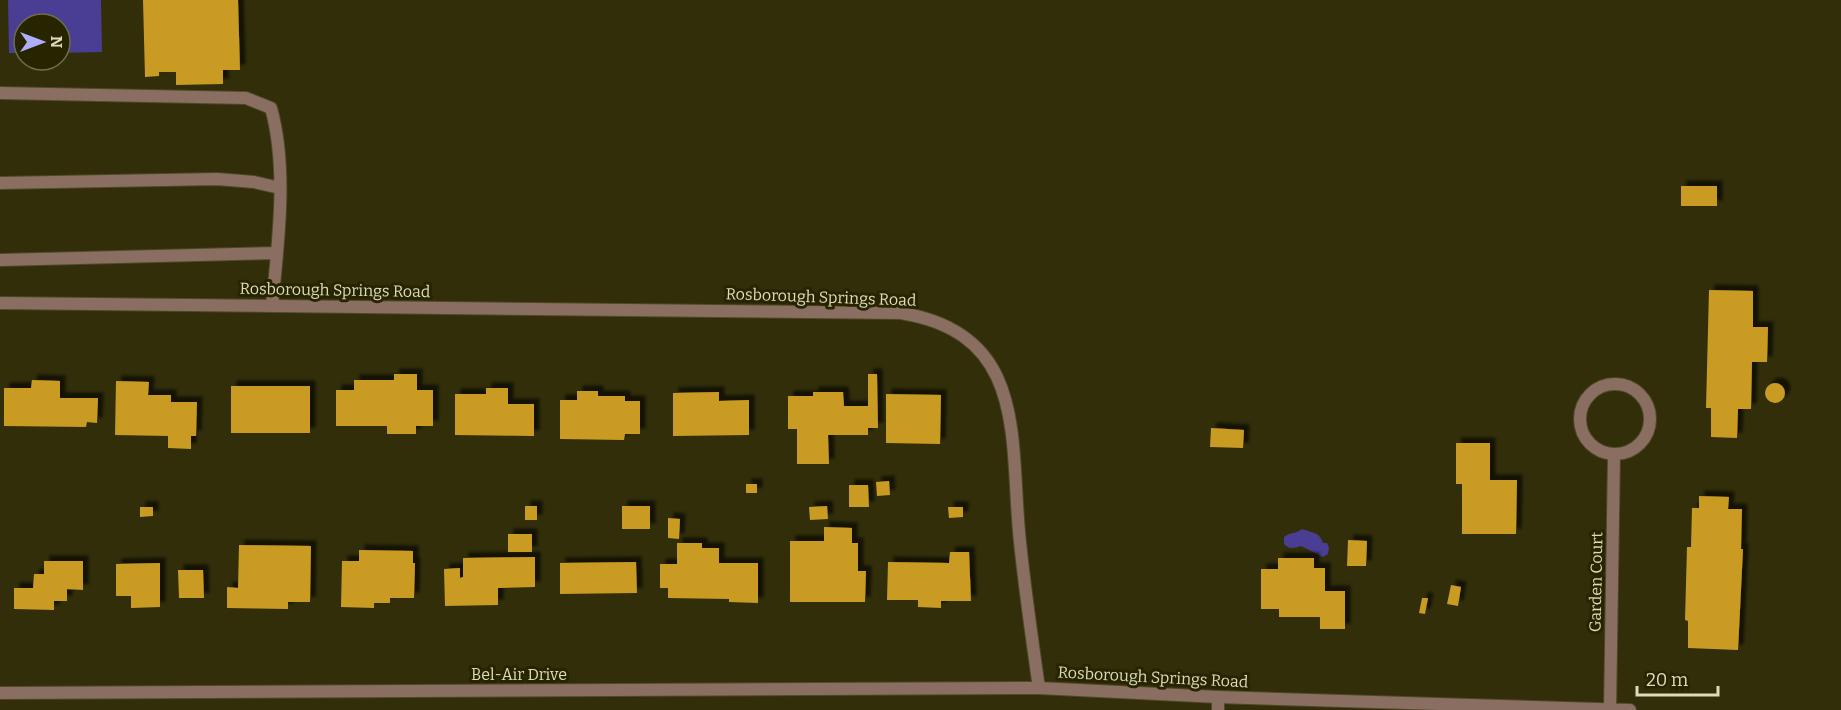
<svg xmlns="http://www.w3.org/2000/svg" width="1841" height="710" font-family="Bitter,serif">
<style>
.water{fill:#493d94}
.building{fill:#ca9b23;filter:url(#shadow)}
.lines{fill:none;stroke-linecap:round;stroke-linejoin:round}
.service-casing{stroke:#4d4a25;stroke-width:14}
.minor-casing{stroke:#4d4a25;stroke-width:14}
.service{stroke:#8a6e62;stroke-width:12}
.minor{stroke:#8a6e62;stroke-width:12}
.labels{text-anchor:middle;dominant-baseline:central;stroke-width:6;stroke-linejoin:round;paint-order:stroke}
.street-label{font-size:16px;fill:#dddbb9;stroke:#272400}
</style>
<defs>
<filter id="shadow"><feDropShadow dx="5.5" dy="-5.5" stdDeviation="1.5" flood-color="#0009"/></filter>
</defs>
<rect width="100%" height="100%" fill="#312e09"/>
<path class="water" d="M101,0l1,52 -42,1v-29h-36v29h-15l-1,-53z
M1302,529c10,4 18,3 21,14h4l2,5 -1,6 -5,3 -22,-11c-7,2 -11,4 -17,-2v-7c6,-5 12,-3 18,-8z"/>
<path class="building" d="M143,0h95l2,70h-17v14l-47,1v-13h-17v4l-14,1z
M1681,186h36v20h-36z
M1709,290l44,1v36h15l-1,35h-15l-1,47h-13l-1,29 -26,-1v-29h-5z
M394,374h23v16h16v36h-17v8h-29v-8h-51v-36h18v-10h40z
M868,374h9l1,54h-10v7h-40l1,29h-32v-35h-9v-33h25v-4h30l1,14h24z
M32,380l28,1v17h38l-1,25 -10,-1 -1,5 -82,-1v-38h27z
M116,381l33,1 -1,13h23v7h26l-1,34h-5v13l-23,-1v-12l-53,-1z
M1765 393a10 10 0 1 1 20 0a10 10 0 1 1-20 0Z
M231,386h79v47h-79z
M486,388h22v16h26v32l-79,-1v-41h31z
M577,391h21v5h27v5h15v33h-15l-1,6 -64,-1v-39h17z
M719,392v9l30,-1v35l-76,1v-43z
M886,394l55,1 -1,49 -54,-1z
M1211,428l33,2 -1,18 -33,-1z
M1456,443h34v37h27l-1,54h-54v-50h-6z
M889,481l1,14 -13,1 -1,-14z
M746,484h11v9h-11z
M849,485h19l1,22h-20z
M1699,496l30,1 -1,12h14l-1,40h2l-5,101 -50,-2v-27l-3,-1 2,-73h4l1,-39h7z
M525,506h12v14h-12z
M622,506h28v23h-28z
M827,506l1,13 -18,1 -1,-13z
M140,507h13v9l-13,1z
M948,507h15v10l-14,1z
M668,518l12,1 -1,20 -11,-1z
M824,527l28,1v15h6v28h8l-1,31h-75v-61h34z
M508,534h24v18h-24z
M1348,540l19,1 -1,25h-19z
M677,543h25v5h17v15h39v40l-29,-1v-3l-61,-1v-10h-8v-24h17z
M239,545l72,1 -1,56h-22v7l-61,-1v-21l11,1z
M359,550l54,1v12h2l-1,35h-24v5h-16v5l-33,-1 1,-46h17z
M950,552h19l2,49h-30v7l-23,-1v-7h-31l1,-38 61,1z
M535,557v30l-37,1v17l-53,1 -1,-37 16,-1v10l3,-1v-19z
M1278,558h36v10h11v23h20v38h-25v-12h-41v-8h-18v-40h17z
M44,561h39v29l-16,-1v12h-13v9l-40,-1v-21h19l1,-14h10z
M636,562l1,31 -77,1v-31z
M160,563v44l-29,1v-12h-15v-32z
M178,570h25l1,28h-25z
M1451,585l10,2 -3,19 -11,-2z
M1422,598h6l-3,16 -6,-1z"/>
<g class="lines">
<defs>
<path id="service" d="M0,93l246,5 25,10c17,61 7,135 1,198
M0,183l217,-4 37,3 26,6
M0,260l277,-7"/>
<path id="minor" d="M0,303l901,10c129,21 108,129 119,229 5,49 12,97 19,146
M1580 419a35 35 0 1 1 70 0a35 35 0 1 1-70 0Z
M0,693l1039,-5 179,9 412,13
M1218,697v13
M1610,710l4,-255"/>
</defs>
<use href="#service" class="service-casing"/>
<use href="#minor" class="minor-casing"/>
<use href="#service" class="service"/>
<use href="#minor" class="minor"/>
</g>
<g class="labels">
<g class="street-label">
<text transform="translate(335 290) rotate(1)">Rosborough Springs Road</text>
<text transform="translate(821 297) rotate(2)">Rosborough Springs Road</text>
<text transform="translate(1596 582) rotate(-89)">Garden Court</text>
<text x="519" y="674">Bel-Air Drive</text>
<text transform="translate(1153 677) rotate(3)">Rosborough Springs Road</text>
</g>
</g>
<g transform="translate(42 42) rotate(90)"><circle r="28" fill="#272400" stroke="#706d4a" stroke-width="1.5"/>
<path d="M0-4.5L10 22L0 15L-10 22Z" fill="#b0aefa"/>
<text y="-9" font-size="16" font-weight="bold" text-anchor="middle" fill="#dddbb9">N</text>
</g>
<path d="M1637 686v9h81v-9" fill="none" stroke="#dddbb9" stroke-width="3"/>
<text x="1646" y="686" font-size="18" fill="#dddbb9" stroke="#272400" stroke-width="4.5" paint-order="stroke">20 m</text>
</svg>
